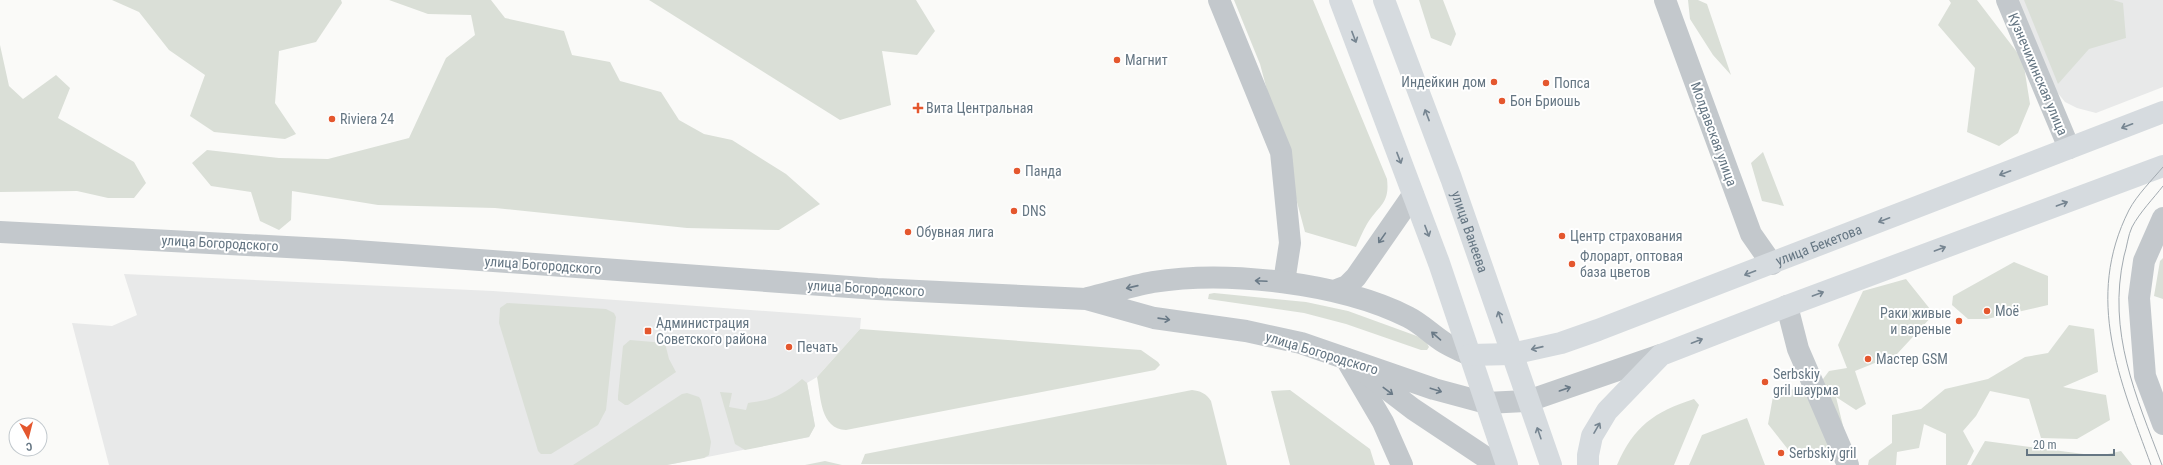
<svg xmlns="http://www.w3.org/2000/svg" width="2163" height="465" font-family="'Roboto Condensed',sans-serif">
<style>
.built{fill:#e8e9e9}
.green{fill:#dadfd7}
.lines{fill:none;stroke-linecap:round;stroke-linejoin:round}
.minor{stroke:#c3c8cc;stroke-width:22}
.tertiary{stroke:#c3c8cc;stroke-width:22}
.secondary{stroke:#d6dbdf;stroke-width:22}
.tram{stroke:#a2aab0;stroke-width:1}
.oneway{stroke:#768591}
.oneway2{stroke:#6a7a87}
.poi-dot{fill:#e4572e;stroke:#fff;stroke-width:1.5}
.labels{text-anchor:middle;dominant-baseline:central;stroke-width:4;stroke-linejoin:round;paint-order:stroke}
.poi-label{font-size:14px;fill:#657683;stroke:#fff;text-anchor:start}
.street-label{font-size:14px;fill:#657683;stroke:#fff}
</style>
<rect width="100%" height="100%" fill="#fafaf8"/>
<path class="built" d="M2018,0h145v87l-67,26 -19,-5 -12,-6 -12,-15z
M124,274l369,17 368,27 -1,11 -43,48 -10,6 8,43 -6,11 -142,28h-558l-37,-142 40,3 25,-11z"/>
<path class="green" d="M112,0h229l1,3 -26,39 -37,9 -4,52 21,31 -11,5 -71,-7 -24,-16 15,-41 -36,-25 -30,-38z
M389,0h102l14,18 59,13 8,24 38,7 10,19 41,11 18,28 25,14 28,6 54,34 34,30 -41,26 -92,-2 -192,-20 -117,-3 -86,-14 -1,29 -12,10 -19,-9 -9,-29 -40,-6 -19,-23 15,-13 72,8 49,1 81,-21 37,-80 29,-23 -4,-20 -43,-1z
M649,0h267l19,31 -18,24 -35,-4 9,54 -51,15z
M1234,0h79l74,179c3,25 -8,26 -20,45 -4,7 -8,16 -11,23l-51,-15 -45,-168z
M1419,0h24l13,34 -5,12 -20,-8z
M1688,0h10l9,4 24,71 -18,-20 -23,-36z
M1949,0h28l46,60 7,44 -12,29 -19,13 -32,-14 8,-64 -37,-43 13,-22z
M2024,0h89l10,3 3,35 -37,11 -31,35z
M0,45l9,41 14,13 33,-24 14,13 -12,30 76,44 12,21 -12,15h-26l-31,-7 -77,1z
M1763,152l21,54 -22,-5 -11,-38z
M2163,258v41l-9,-3 6,-35z
M2014,262l34,14v29l-61,14h-19l-16,-14 1,-9z
M1906,279l28,35 -37,40 -42,17 11,33 -10,6 -20,-13 9,37 -14,18 -37,5 -26,-33 6,-33 43,-4 12,-16 18,-3 -9,-23 25,-54z
M1214,293l92,9 42,9 77,28 4,8 -2,3h-6l-75,-26 -42,-11 -96,-14 1,-5z
M507,303l99,6 8,4 2,4 -10,93 -8,15 -47,29h-10l-3,-3 -39,-128 1,-15z
M2069,325l25,4 4,43 -35,15 43,8 4,25 -33,19 -36,-1 -12,-39 -39,-8 -14,25 -13,15 11,20 -7,14h-21v-31l-22,-10 -5,24 -22,4 -1,13h-28l1,-5 23,-17v-28l29,-6 24,-20 43,-10 37,-22 23,-4z
M860,329l281,21 17,12 2,3 -5,5 -309,60c-26,-1 -25,-33 -29,-53z
M630,340l35,3 4,16 7,13 -48,33h-3l-7,-5v-4l5,-50z
M802,379l5,4 8,43 -6,11 -64,13 -10,-6 -15,-52 12,1 -3,14 17,3 2,-7c25,-3 35,-8 54,-24z
M1192,390c8,1 14,3 19,11l16,64 -366,-1 4,-10z
M1290,390l80,59 5,16h-85l-19,-74z
M687,393l12,4 2,3 10,42 -2,13 -5,3 -37,7h-94l109,-71z
M1694,399l5,6 -25,60h-57c17,-39 37,-53 77,-66z
M1747,418l18,47h-76l13,-30z
M1985,441l114,15 22,-5 11,14h-161z
M825,461l17,4h-37z"/>
<g class="lines">
<path class="minor" d="M1219,0l62,152 9,91 -6,39
M1665,0l86,234 21,30
M2007,0l62,148
M2163,218l-19,43 -5,37 6,78 18,48
M1787,306l11,43 50,116
M1346,359l37,63 19,43"/>
<path class="tertiary" d="M0,232l343,18 534,39 209,10 68,19 92,13 55,12 133,46 52,14 42,-2 133,-46
M1334,291l13,-5 9,-9 57,-82
M1088,298c21,-5 43,-12 65,-16 74,-12 188,1 255,35 14,7 24,18 37,26 8,5 17,8 25,12
M1362,370l51,39 84,56"/>
<g class="secondary">
<path d="M1340,0l99,263 68,202"/>
<path id="s1" d="M1384,0l67,178 100,287"/>
<path id="s2" d="M1470,355l42,-1 49,-11 37,-13 565,-218"/>
<path d="M1588,465v-10l4,-19 15,-25 54,-56 126,-49 376,-140"/>
</g>
<path class="tram" d="M2151,465c-31,-85 -67,-166 -22,-255 8,-15 23,-30 34,-43
M2162,465c-26,-69 -55,-133 -38,-209 3,-9 4,-21 8,-29 8,-15 21,-28 31,-41"/>
</g>
<defs><path id="oneway-shaft" d="M-6 0H5M1.5-3L5.5 0L1.5 3" fill="none" stroke-width="1.6" stroke-linecap="round" stroke-linejoin="round"/></defs>
<g class="oneway">
<use href="#oneway-shaft" transform="translate(1354 37) rotate(69)"/>
<use href="#oneway-shaft" transform="translate(1427 115) rotate(-111)"/>
<use href="#oneway-shaft" transform="translate(2127 126) rotate(159)"/>
<use href="#oneway-shaft" transform="translate(1399 158) rotate(69)"/>
<use href="#oneway-shaft" transform="translate(2005 173) rotate(159)"/>
<use href="#oneway-shaft" transform="translate(2062 204) rotate(-20)"/>
<use href="#oneway-shaft" transform="translate(1884 220) rotate(159)"/>
<use href="#oneway-shaft" transform="translate(1427 231) rotate(69)"/>
<use href="#oneway-shaft" transform="translate(1940 249) rotate(-20)"/>
<use href="#oneway-shaft" transform="translate(1750 273) rotate(159)"/>
<use href="#oneway-shaft" transform="translate(1818 294) rotate(-20)"/>
<use href="#oneway-shaft" transform="translate(1500 317) rotate(-109)"/>
<use href="#oneway-shaft" transform="translate(1697 341) rotate(-21)"/>
<use href="#oneway-shaft" transform="translate(1537 348) rotate(167)"/>
<use href="#oneway-shaft" transform="translate(1597 428) rotate(-60)"/>
<use href="#oneway-shaft" transform="translate(1539 433) rotate(-109)"/>
</g>
<g class="oneway2">
<use href="#oneway-shaft" transform="translate(1382 238) rotate(125)"/>
<use href="#oneway-shaft" transform="translate(1261 281) rotate(-177)"/>
<use href="#oneway-shaft" transform="translate(1132 287) rotate(167)"/>
<use href="#oneway-shaft" transform="translate(1164 319) rotate(8)"/>
<use href="#oneway-shaft" transform="translate(1436 336) rotate(-139)"/>
<use href="#oneway-shaft" transform="translate(1565 389) rotate(-19)"/>
<use href="#oneway-shaft" transform="translate(1436 390) rotate(18)"/>
<use href="#oneway-shaft" transform="translate(1388 391) rotate(37)"/>
</g>
<g class="poi-dot">
<circle cx="1117" cy="60" r="4"/>
<circle cx="1494" cy="82" r="4"/>
<circle cx="1546" cy="83" r="4"/>
<circle cx="1502" cy="101" r="4"/>
<path d="M916 102h4v4h4v4h-4v4h-4v-4h-4v-4h4z"/>
<circle cx="332" cy="119" r="4"/>
<circle cx="1017" cy="171" r="4"/>
<circle cx="1014" cy="211" r="4"/>
<circle cx="908" cy="232" r="4"/>
<circle cx="1562" cy="236" r="4"/>
<circle cx="1572" cy="264" r="4"/>
<circle cx="1987" cy="311" r="4"/>
<circle cx="1959" cy="321" r="4"/>
<rect x="644" y="327" width="8" height="8" rx="2"/>
<circle cx="789" cy="347" r="4"/>
<circle cx="1868" cy="359" r="4"/>
<circle cx="1765" cy="382" r="4"/>
<circle cx="1781" cy="453" r="4"/>
</g>
<g class="labels">
<g class="poi-label">
<text x="1125" y="60">Магнит</text>
<text x="1486" y="82" text-anchor="end">Индейкин дом</text>
<text x="1554" y="83">Попса</text>
<text x="1510" y="101">Бон Бриошь</text>
<text x="926" y="108">Вита Центральная</text>
<text x="340" y="119">Riviera 24</text>
<text x="1025" y="171">Панда</text>
<text x="1022" y="211">DNS</text>
<text x="916" y="232">Обувная лига</text>
<text x="1570" y="236">Центр страхования</text>
<text x="1580" y="256">Флорарт, оптовая<tspan x="1580" dy="16">база цветов</tspan></text>
<text x="1995" y="311">Моё</text>
<text x="1951" y="313" text-anchor="end">Раки живые<tspan x="1951" dy="16">и вареные</tspan></text>
<text x="656" y="323">Администрация<tspan x="656" dy="16">Советского района</tspan></text>
<text x="797" y="347">Печать</text>
<text x="1876" y="359">Мастер GSM</text>
<text x="1773" y="374">Serbskiy<tspan x="1773" dy="16">gril шаурма</tspan></text>
<text x="1789" y="453">Serbskiy gril</text>
</g>
<g class="street-label">
<text transform="translate(2038 74) rotate(67)">Кузнечихинская улица</text>
<text transform="translate(1714 134) rotate(70)">Молдавская улица</text>
<text stroke="none"><textPath href="#s1" startOffset="247">улица Ванеева</textPath></text>
<text transform="translate(220 243) rotate(3)">улица Богородского</text>
<text stroke="none"><textPath href="#s2" startOffset="368">улица Бекетова</textPath></text>
<text transform="translate(543 265) rotate(4)">улица Богородского</text>
<text transform="translate(866 288) rotate(3)">улица Богородского</text>
<text transform="translate(1322 353) rotate(17)">улица Богородского</text>
</g>
</g>
<g transform="translate(28 437) rotate(173)"><circle r="19" fill="#ffffff" stroke="#c1c8cd"/>
<path d="M0-3L7 15L0 10L-7 15Z" fill="#e4572e"/>
<text y="-6" font-size="11" font-weight="bold" text-anchor="middle" fill="#657683">С</text>
</g>
<path d="M2027 449v6h87v-6" fill="none" stroke="#657683" stroke-width="2"/>
<text x="2033" y="449" font-size="12" fill="#657683" stroke="#ffffff" stroke-width="3" paint-order="stroke">20 m</text>
</svg>
